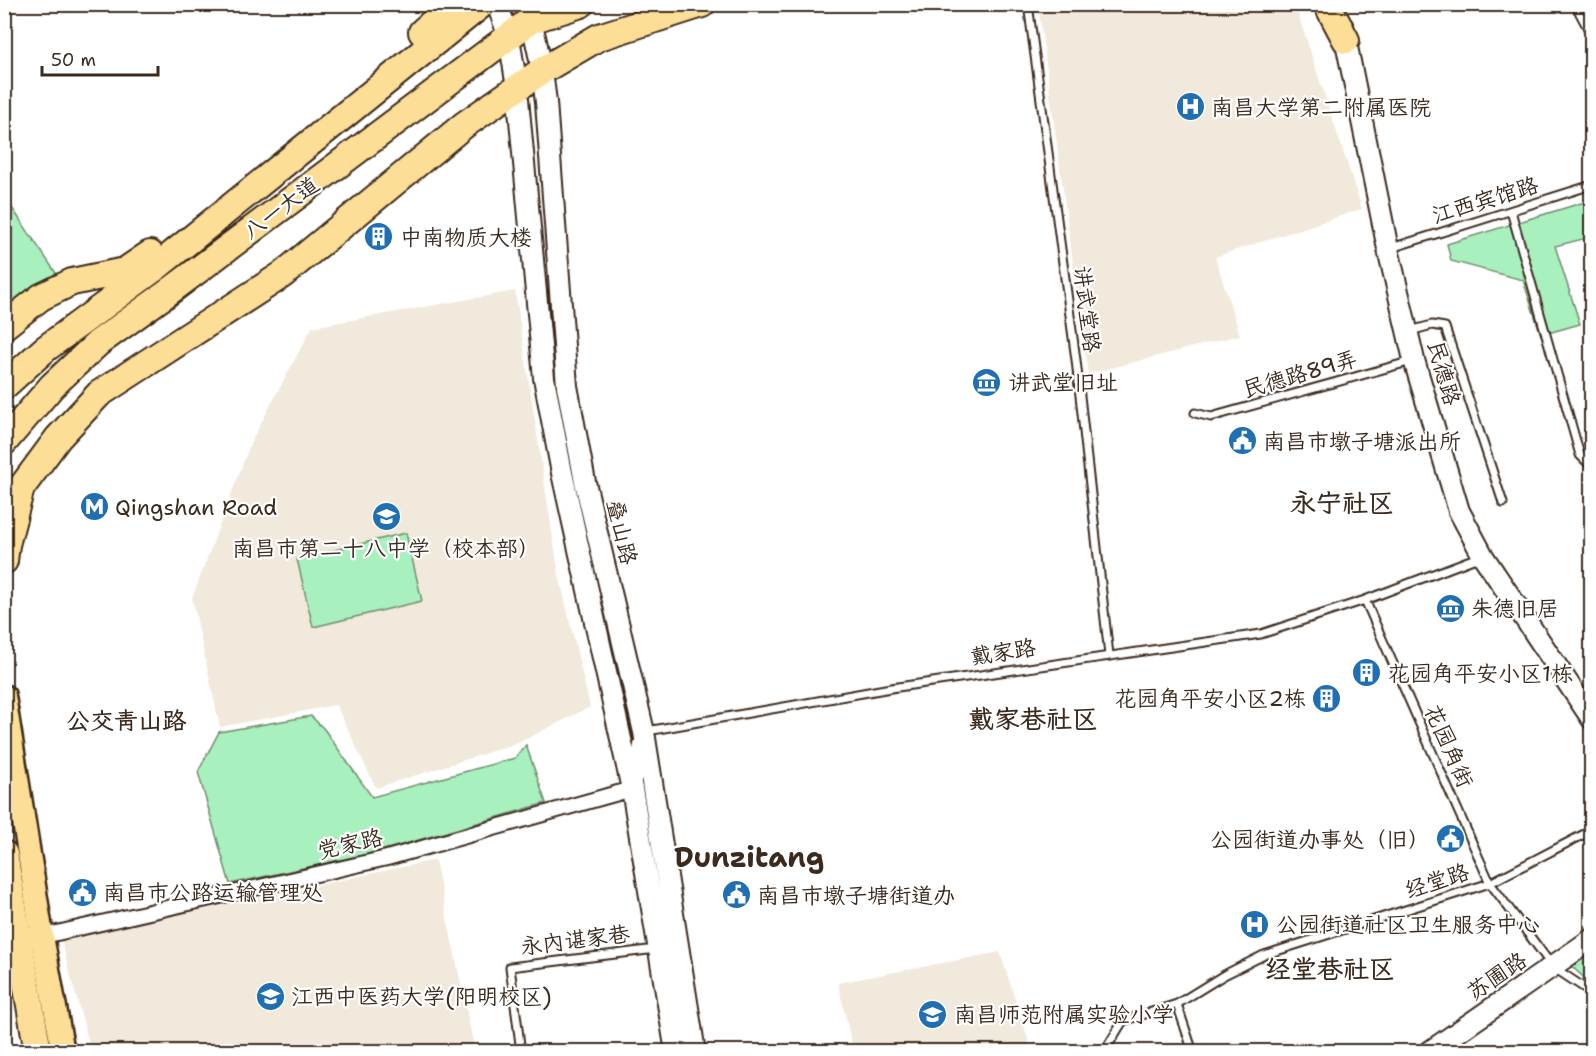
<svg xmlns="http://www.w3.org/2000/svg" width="1596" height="1056" font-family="'Shantell Sans','LXGW WenKai TC',sans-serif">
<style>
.built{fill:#f1e9db}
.green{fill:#a8f0be;stroke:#728d6e;stroke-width:1.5}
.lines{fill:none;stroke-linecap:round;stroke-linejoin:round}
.lane-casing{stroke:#3b2a1e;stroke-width:11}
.street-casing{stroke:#3b2a1e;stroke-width:18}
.secondary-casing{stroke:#3b2a1e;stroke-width:24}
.primary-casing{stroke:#3b2a1e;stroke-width:27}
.highway-casing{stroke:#3b2a1e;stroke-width:30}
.lane{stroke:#fff;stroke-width:7}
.street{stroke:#fff;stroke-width:14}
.secondary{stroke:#fff;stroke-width:20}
.primary{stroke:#fdde96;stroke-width:22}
.highway{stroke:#fdde96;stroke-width:26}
.labels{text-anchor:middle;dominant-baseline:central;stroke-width:4.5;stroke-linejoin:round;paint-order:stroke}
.poi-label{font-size:22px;fill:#3b2a1e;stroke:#fff;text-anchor:start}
.street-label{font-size:22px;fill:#3b2a1e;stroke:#fff}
.neighbourhood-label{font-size:24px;font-weight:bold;fill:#3b2a1e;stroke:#fff}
.quarter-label{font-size:26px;font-weight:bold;fill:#3b2a1e;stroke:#fff}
.district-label{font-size:28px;font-weight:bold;fill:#3b2a1e;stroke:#fff}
</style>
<rect width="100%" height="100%" fill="#fff"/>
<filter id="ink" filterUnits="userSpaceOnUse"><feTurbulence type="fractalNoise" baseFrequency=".0167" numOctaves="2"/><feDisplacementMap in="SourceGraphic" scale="12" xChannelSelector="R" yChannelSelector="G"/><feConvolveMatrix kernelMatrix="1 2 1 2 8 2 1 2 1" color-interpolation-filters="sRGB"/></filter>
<g filter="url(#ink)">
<path class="built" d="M1038,5h257l67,204 -147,48 25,78 -152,39z
M515,291l43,280 32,136 -72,36 -142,45 -40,-83 -116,22 -28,-129 59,-156 61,-115z
M435,860l40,191h-384l-30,-111z
M1000,952l32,99 -207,1 27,-7 -14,-62z"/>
<path class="green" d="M4,196l52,77 -51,35h-1z
M1591,200v37l-36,9 25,78 -39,11 -18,-55 -72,-19 -4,-17z
M406,533l16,68 -109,26 -16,-68z
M311,716l13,13 48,68 143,-39 11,-13 20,58 -169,49 -147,32 -32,-112 21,-40z
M1591,945v39l-23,-21z"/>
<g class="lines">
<defs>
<path id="lane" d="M1028,4l48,356 33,295
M1575,4l17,32
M1511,211l69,244 12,12
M1391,248l201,-63
M1410,331l22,-6 13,2 58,176
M1195,413l16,4 201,-56
M1481,556l-116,44 125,283 63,84 39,26
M647,731l244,-43 370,-54 104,-34
M1177,1004l16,48
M521,1052l-11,-85 146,-18
M1104,1052l19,-31 54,-17 47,-29 40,-20 226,-72 102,-53"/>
<path id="street" d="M35,938l352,-80 245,-69 10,-48"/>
<path id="secondary" d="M497,4l12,33 8,51 27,290 18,95 70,316 44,263
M525,4c12,32 17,65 21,98l21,284 18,96 59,250 51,320
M1343,27l45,222 26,111 45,151 24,45 109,163
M1429,1052l163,-113"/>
<path id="primary" d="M4,696l38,240 21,116"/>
<path id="highway" d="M1327,4l19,36
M422,32l31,-28
M4,326l37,-29 31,-15 53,-11 25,-17
M4,386l41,-37 114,-84 323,-261
M4,442l48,-56 46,-43 68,-49 365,-274 50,-16
M4,561l2,-16 15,-57 37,-50 41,-44 183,-119 182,-150 79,-55 56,-33 103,-33
M4,854l34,198"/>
</defs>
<use href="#lane" class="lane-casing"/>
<use href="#street" class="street-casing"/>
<use href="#secondary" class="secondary-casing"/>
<use href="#primary" class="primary-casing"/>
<use href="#highway" class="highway-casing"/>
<use href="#lane" class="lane"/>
<use href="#street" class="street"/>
<use href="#secondary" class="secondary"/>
<use href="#primary" class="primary"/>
<use href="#highway" class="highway"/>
</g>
</g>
<defs>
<symbol id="hospital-disc" viewBox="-11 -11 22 22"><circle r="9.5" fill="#1f6fb2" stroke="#fff"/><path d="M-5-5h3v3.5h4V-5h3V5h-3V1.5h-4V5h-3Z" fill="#fff"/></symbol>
<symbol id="building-disc" viewBox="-11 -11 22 22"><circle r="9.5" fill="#1f6fb2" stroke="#fff"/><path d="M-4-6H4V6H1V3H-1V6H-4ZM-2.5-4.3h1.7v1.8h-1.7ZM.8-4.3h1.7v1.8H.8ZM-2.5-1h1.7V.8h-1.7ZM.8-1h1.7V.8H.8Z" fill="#fff"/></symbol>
<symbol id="museum-disc" viewBox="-11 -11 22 22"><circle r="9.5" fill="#1f6fb2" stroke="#fff"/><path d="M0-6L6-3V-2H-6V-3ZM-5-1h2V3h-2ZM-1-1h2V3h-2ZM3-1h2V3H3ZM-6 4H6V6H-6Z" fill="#fff"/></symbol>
<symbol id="civic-disc" viewBox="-11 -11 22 22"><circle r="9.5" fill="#1f6fb2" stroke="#fff"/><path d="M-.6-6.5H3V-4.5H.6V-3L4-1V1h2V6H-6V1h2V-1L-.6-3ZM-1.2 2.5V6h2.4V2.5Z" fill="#fff"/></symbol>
<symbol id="metro-disc" viewBox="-11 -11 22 22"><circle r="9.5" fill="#1f6fb2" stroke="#fff"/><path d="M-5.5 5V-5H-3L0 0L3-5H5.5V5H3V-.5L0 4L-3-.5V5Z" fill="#fff"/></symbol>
<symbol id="school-disc" viewBox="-11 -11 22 22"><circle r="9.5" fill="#1f6fb2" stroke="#fff"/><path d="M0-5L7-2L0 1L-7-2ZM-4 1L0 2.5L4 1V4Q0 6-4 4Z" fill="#fff"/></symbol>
<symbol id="university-disc" viewBox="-11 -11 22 22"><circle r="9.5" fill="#1f6fb2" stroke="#fff"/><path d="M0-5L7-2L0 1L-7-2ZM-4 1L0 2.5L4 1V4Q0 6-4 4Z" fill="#fff"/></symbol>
</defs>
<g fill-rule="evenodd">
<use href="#hospital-disc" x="1174" y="90" width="33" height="33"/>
<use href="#building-disc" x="362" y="220" width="33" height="33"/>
<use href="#museum-disc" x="970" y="366" width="33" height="33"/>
<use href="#civic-disc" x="1226" y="424" width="33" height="33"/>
<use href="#metro-disc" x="78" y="490" width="33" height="33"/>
<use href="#school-disc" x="370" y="500" width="33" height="33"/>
<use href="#museum-disc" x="1434" y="592" width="33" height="33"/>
<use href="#building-disc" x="1350" y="656" width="33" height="33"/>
<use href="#building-disc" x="1310" y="682" width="33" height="33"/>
<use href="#civic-disc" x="1434" y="822" width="33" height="33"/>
<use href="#civic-disc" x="66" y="876" width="33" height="33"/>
<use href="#civic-disc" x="720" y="878" width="33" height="33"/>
<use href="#hospital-disc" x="1238" y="908" width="33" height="33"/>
<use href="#university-disc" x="254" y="980" width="33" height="33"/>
<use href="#school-disc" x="916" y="998" width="33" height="33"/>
</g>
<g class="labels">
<g class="poi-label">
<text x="1211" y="107">南昌大学第二附属医院</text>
<text x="400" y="237">中南物质大楼</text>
<text x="1008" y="382">讲武堂旧址</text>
<text x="1263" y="441">南昌市墩子塘派出所</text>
<text x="115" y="507">Qingshan Road</text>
<text x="386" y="548" text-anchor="middle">南昌市第二十八中学（校本部）</text>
<text x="1471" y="608">朱德旧居</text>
<text x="1388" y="673">花园角平安小区1栋</text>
<text x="1306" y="698" text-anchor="end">花园角平安小区2栋</text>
<text x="1430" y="839" text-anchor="end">公园街道办事处（旧）</text>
<text x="103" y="892">南昌市公路运输管理处</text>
<text x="757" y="895">南昌市墩子塘街道办</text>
<text x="1276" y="924">公园街道社区卫生服务中心</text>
<text x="291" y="996">江西中医药大学(阳明校区)</text>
<text x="954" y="1014">南昌师范附属实验小学</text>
</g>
<g class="street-label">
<text transform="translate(1485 200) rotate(-17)">江西宾馆路</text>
<text transform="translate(281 208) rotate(-37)">八一大道</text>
<text transform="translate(1087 309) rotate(83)">讲武堂路</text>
<text transform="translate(1444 373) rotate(74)">民德路</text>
<text transform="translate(1300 374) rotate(-16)">民德路89弄</text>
<text transform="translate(622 532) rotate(77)">叠山路</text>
<text transform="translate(1003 652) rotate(-9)">戴家路</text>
<text transform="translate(1449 746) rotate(66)">花园角街</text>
<text transform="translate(350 844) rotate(-13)">党家路</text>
<text transform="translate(1437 881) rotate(-18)">经堂路</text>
<text transform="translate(575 940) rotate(-7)">永内谌家巷</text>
<text transform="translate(1497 976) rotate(-34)">苏圃路</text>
</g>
<g class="neighbourhood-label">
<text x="126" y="721">公交青山路</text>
</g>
<g class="quarter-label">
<text x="1342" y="502">永宁社区</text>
<text x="1033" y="718">戴家巷社区</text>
<text x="1330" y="968">经堂巷社区</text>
</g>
<g class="district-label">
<text x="749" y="857">Dunzitang</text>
</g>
</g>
<rect width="1596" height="1056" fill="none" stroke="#fff" stroke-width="24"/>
<rect x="12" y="12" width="1572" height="1032" fill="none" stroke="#3b2a1e" stroke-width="2" filter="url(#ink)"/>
<path d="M42 66v9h116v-9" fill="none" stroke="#3b2a1e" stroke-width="3"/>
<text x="51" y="66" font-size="18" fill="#3b2a1e" stroke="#ffffff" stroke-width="4.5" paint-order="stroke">50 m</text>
</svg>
